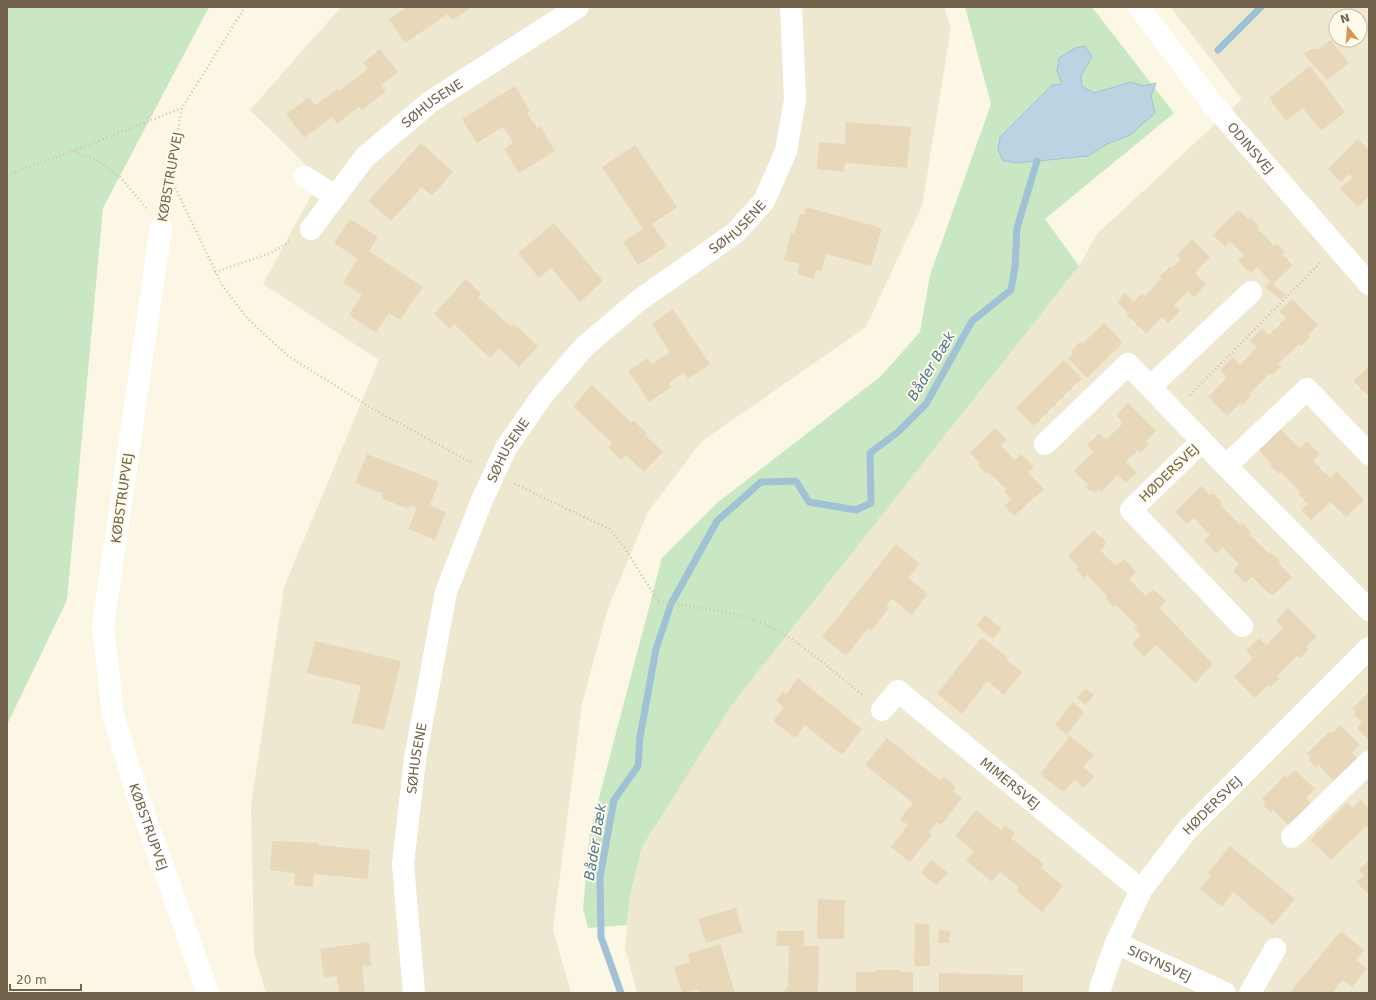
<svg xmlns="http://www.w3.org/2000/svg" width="1376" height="1000" font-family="'DejaVu Sans',sans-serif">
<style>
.residential{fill:#efe8d0;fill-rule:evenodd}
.green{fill:#cae7c4}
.water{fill:#bad4e3;stroke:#a1c1d4}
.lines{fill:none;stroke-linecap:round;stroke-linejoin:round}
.stream{stroke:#a1c1d4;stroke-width:7}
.building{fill:#e9d7b9}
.path{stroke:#d3c0a1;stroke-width:2.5;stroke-dasharray:1 3;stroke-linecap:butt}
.minor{stroke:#fff;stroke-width:22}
.labels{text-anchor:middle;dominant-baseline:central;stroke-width:4;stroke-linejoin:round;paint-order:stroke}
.street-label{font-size:13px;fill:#72624b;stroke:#fefbea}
.water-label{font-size:14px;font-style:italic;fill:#4d7791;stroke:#fefbea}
</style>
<rect width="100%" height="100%" fill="#fbf7e4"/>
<path class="residential" d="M341,7h603l7,21 -29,178 -56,121 -165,115 -53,70 -40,96 -26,96 -29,225 18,64h-305l-12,-40 -3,-148 33,-218 95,-227 -116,-76 57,-105 -70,-69z
M1170,7h199v986h-732l-12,-45 5,-52 12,-49 89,-141 348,-440 18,-32 145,-135zM1336,16h24v24h-24z"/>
<path class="green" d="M7,7h202l-106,201 -36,392 -60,125z
M965,7h127l82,106 -129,106 34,47 -348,440 -89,141 -12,49 -3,29 -39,3 -5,-19 7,-77 72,-274 55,-55 164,-127 39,-44 10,-57 61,-171z"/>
<path class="water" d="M1085,46l7,11 -11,19 1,10 12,7 37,-11 13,4 12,-3 -5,13 4,17 -25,22 -23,9 -19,12 -70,7 -15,-2 -5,-11 2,-13 52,-52 10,-1 -5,-13 2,-13 16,-10z"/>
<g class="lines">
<path class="stream" d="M1218,50l43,-43
M672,602l45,-81 44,-39 35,-1 13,21 47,8 15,-7 -1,-50 28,-21 28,-28 46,-83 39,-31 4,-23 2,-39 20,-67
M621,993l-20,-56 -1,-60 14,-77 24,-34 2,-29 16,-88 14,-42"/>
</g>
<path class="building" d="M407,7h65l-19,13 -5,-6 -43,29 -16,-24z
M1331,40l18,23 -22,17 -23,-26 7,-5h7z
M380,49l18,23 -17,13 5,6 -24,19 -3,-3 -22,17 -5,-7 -28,21 -18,-24 23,-17 6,8 22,-16 2,2 29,-22 -5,-6z
M1310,66l35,46 -24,19 -18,-23 -17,13 -17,-23z
M515,86l15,25 -3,2 10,15 3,-2 15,25 -36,22 -15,-24 9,-6 -10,-16 -26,16 -15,-24z
M846,122l65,5 -4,41 -62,-5 -1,9 -27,-3 2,-27 26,2z
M1358,139l11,11v46l-11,11 -18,-18 13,-12 -4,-3 -8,8 -13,-13z
M421,143l32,29 -21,24 -10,-9 -31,34 -23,-20z
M635,145l42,62 -25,17 15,22 -29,19 -15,-23 20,-13 -41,-62z
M806,207l76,21 -11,38 -45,-12 -5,18 -5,-2 -2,9 -17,-5 3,-10 -16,-4 7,-27 3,1 6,-20 4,1z
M1238,210l10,9 2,-2 9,9 -2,2 17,18 2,-3 9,9 -3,2 11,11 -20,19 -16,-17 -6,6 -13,-12 6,-6 -14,-14 -5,6 -12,-12z
M350,219l28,18 -9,14 54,36 -23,33 -11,-7 -13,20 -27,-18 13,-20 -19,-12 15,-24 -24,-16z
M554,223l49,58 -23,21 -29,-34 -12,10 -21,-25z
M1192,239l18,18 -15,16 11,11 -12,13 -6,-6 -14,14 6,6 -12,12 -6,-6 -16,17 -20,-20 2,-1 -11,-11 8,-9 9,9 8,-9 3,3 17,-18 -2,-2 9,-9 2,2 10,-10 -4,-4z
M466,279l15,15 -3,3 33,30 3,-3 24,22 -19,21 -20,-19 -9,10 -36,-34 -4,5 -16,-15z
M1271,282l15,13 -5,5 -16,-13z
M1292,299l26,26 -10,10 2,2 -9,9 -2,-2 -21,20 3,3 -9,8 -2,-2 -21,21 2,2 -9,9 -2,-2 -13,13 -19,-19 19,-20 -7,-7 13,-13 7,8 17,-18 -7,-6 12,-13 7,7 17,-17 -7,-7z
M673,309l37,55 -22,15 -4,-7 -15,11 2,4 -22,15 -21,-31 20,-13 4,6 18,-12 -18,-28z
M1104,323l19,20 -36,35 -19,-20 5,-5 -2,-2 9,-9 2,2z
M1064,360l18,18 -48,48 -18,-18z
M1369,366v31l-16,-16z
M592,385l40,38 1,-3 14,13 -2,2 18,17 -19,20 -18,-17 -5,5 -13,-13 4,-4 -39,-37z
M1128,403l28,28 -10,10 3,3 -9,9 -2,-3 -12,12 11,11 -11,10 -8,-8 -17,17 -2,-3 -4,4 -2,-3 -2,2 -5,-5 2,-2 -14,-14 19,-19 -6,-7 12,-12 7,7 17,-17 -7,-7z
M995,428l12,12 -6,6 14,14 6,-6 13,12 -6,6 16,17 -30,27 -10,-10 7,-7 -7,-8 2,-2 -18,-17 -2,2 -8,-9 2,-2 -10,-10z
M1280,429l20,20 7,-8 13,13 -7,7 17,17 7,-7 27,29 -18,17 -16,-15 -19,18 -10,-10 7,-6 -9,-9 2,-2 -20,-21 -2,2 -9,-8 2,-2 -13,-14z
M367,454l72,28 -9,23 16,7 -11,28 -27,-11 9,-21 -7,-3 -2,4 -27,-11 2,-4 -28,-11z
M1201,486l9,9 3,-2 9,9 -2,2 20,21 2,-2 9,9 -2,2 21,20 1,-1 9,8 -2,2 14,14 -20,19 -20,-19 -7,6 -12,-12 6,-7 -16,-17 -7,7 -12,-13 6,-6 -16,-17 -7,6 -12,-12z
M1094,530l13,13 -7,7 16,16 8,-7 12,13 -7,7 17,17 7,-7 13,12 -7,7 54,56 -18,19 -39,-38 -12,12 -12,-13 9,-9 -7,-7 3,-2 -21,-21 -2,2 -9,-9 2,-2 -20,-21 -3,3 -8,-9 2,-3 -10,-10z
M896,544l24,20 -12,14 20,16 -16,21 -20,-16 -6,7 3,2 -18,23 -3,-3 -22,28 -24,-19z
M1288,608l29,29 -11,10 3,2 -9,9 -3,-2 -20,20 2,3 -9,8 -2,-2 -13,13 -21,-21 19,-19 -7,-8 13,-12 7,7 17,-17 -7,-7z
M985,615l17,14 -9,10 -16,-13z
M982,637l25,20 -1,2 16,13 -18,23 -17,-14 -25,33 -25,-20z
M315,641l86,20 -17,69 -32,-7 9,-37 -54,-13z
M798,678l64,51 -20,26 -37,-30 -10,13 -22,-17 11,-13 -8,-8 7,-9 3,3z
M1085,688l9,7 -8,10 -9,-7z
M1369,692v48l-12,-12 5,-6 -8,-7 2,-3 -4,-3z
M1073,702l11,10 -17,23 -12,-10z
M1340,725l20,20 -8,8 8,8 -23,23 -18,-19 -3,2 -8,-7 3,-3 -4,-4 23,-22 2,2z
M1070,736l24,19 -11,12 11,9 -10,12 -10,-8 -11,12 -23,-18z
M887,738l54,43 3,-4 12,10 -3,4 9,7 -21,27 -4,-3 -8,10 3,3 -22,27 -19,-15 17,-22 -8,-6 13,-16 -48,-38z
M1295,770l20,19 -9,9 9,8 -23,23 -19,-19 -2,3 -8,-8 2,-3 -3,-3 22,-23 2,2z
M1361,800l8,9v19l-3,-2 -35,34 -21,-20 37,-37 5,5z
M976,810l25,20 4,-5 10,8 -4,5 33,26 -3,4 22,18 -21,26 -26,-21 3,-4 -19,-15 -8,10 -26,-21 8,-10 -19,-15z
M272,841l46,2v2l52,5 -2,29 -54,-5 -1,13 -19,-2 1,-12 -25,-3z
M1230,846l65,53 -22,26 -40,-33 -11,15 -22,-18 11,-13 -3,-3z
M931,859l17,14 -12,12 -15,-12z
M1369,859v34l-1,1 -12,-12 8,-7 -5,-5z
M818,899l27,1 -1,39h-27z
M736,908l7,24 -37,11 -8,-24z
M915,923l14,1 1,42h-16z
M939,930l11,1 -1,12h-11z
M777,931h27v15h15l-1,47h-35l5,-8 1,-39h-13z
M1341,931l23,19 -8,10 11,9 -15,18 -9,-7 -11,13h-38l-3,-2z
M369,942l2,23 -9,1 3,27h-26l-2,-17 -13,2 -4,-29z
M720,944l15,49h-35l-2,-4 -16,4 -8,-26 16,-5 -2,-8z
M876,970h24v2h13v21h-57v-21h20z
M939,973l84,2v18h-84z"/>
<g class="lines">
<path class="path" d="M73,151l109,-43
M7,175l66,-24 24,9 24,18 27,32
M170,177l52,108 26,34 40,37 85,53 101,55
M165,204l17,-96 63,-101
M215,272l56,-19 21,-13
M1190,395l131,-133
M515,484l94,45 15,18 34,54c8,3 15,2 24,4 20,3 42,6 63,12 45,13 83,51 119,79"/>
<g class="minor">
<path id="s1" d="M1139,7l72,95 158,182"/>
<path d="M305,177l30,19"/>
<path id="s2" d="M161,227l-58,399 10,88 24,80 71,199"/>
<path id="s3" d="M311,229l54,-72 65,-55 148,-95"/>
<path d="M1150,387l101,-95"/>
<path d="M1202,441l-71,69 111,116"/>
<path d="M1045,444l83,-80 98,102 143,144"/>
<path d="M1226,466l81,-77 62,65"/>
<path id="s4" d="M882,710l16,-19 243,199"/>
<path d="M1292,837l77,-75"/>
<path id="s5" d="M1116,943l109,50"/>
<path id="s6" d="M414,993l-11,-129 12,-105 31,-167 36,-92 24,-52 36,-52 42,-49 54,-46 97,-68 29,-32 22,-50 9,-51 -4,-93"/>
<path id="s7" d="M1100,993l1,-8 15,-42 25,-53 46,-60 182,-182"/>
<path d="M1250,993l25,-44"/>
</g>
</g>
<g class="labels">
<g class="street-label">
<text stroke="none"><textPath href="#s3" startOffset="176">SØHUSENE</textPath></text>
<text stroke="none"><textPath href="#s1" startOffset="180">ODINSVEJ</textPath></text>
<text transform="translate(170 177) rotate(-80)">KØBSTRUPVEJ</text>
<text stroke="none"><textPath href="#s6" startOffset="884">SØHUSENE</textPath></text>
<text stroke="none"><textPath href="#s6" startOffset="560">SØHUSENE</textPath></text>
<text transform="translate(1169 473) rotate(-44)">HØDERSVEJ</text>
<text transform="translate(122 498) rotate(-82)">KØBSTRUPVEJ</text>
<text stroke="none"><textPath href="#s6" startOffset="236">SØHUSENE</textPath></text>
<text stroke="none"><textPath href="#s4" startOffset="170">MIMERSVEJ</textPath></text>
<text stroke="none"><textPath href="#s7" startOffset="222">HØDERSVEJ</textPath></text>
<text stroke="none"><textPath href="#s2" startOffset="610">KØBSTRUPVEJ</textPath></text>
<text stroke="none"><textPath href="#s5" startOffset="48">SIGYNSVEJ</textPath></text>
</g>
<g class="water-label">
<text transform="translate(931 366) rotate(-59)">Båder Bæk</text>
<text transform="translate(595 842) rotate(-81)">Båder Bæk</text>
</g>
</g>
<rect width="1376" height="1000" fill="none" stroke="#72624b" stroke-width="16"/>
<g transform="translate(1348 28) rotate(343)"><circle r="19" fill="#fefbea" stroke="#c6beaa"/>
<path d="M0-3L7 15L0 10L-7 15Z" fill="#dd9051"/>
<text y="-6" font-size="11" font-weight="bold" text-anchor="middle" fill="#72624b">N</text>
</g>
<path d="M10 984v6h71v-6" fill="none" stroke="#72624b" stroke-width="2"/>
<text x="16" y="984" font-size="12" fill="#72624b" stroke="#fefbea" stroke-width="3" paint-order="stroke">20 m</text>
</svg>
